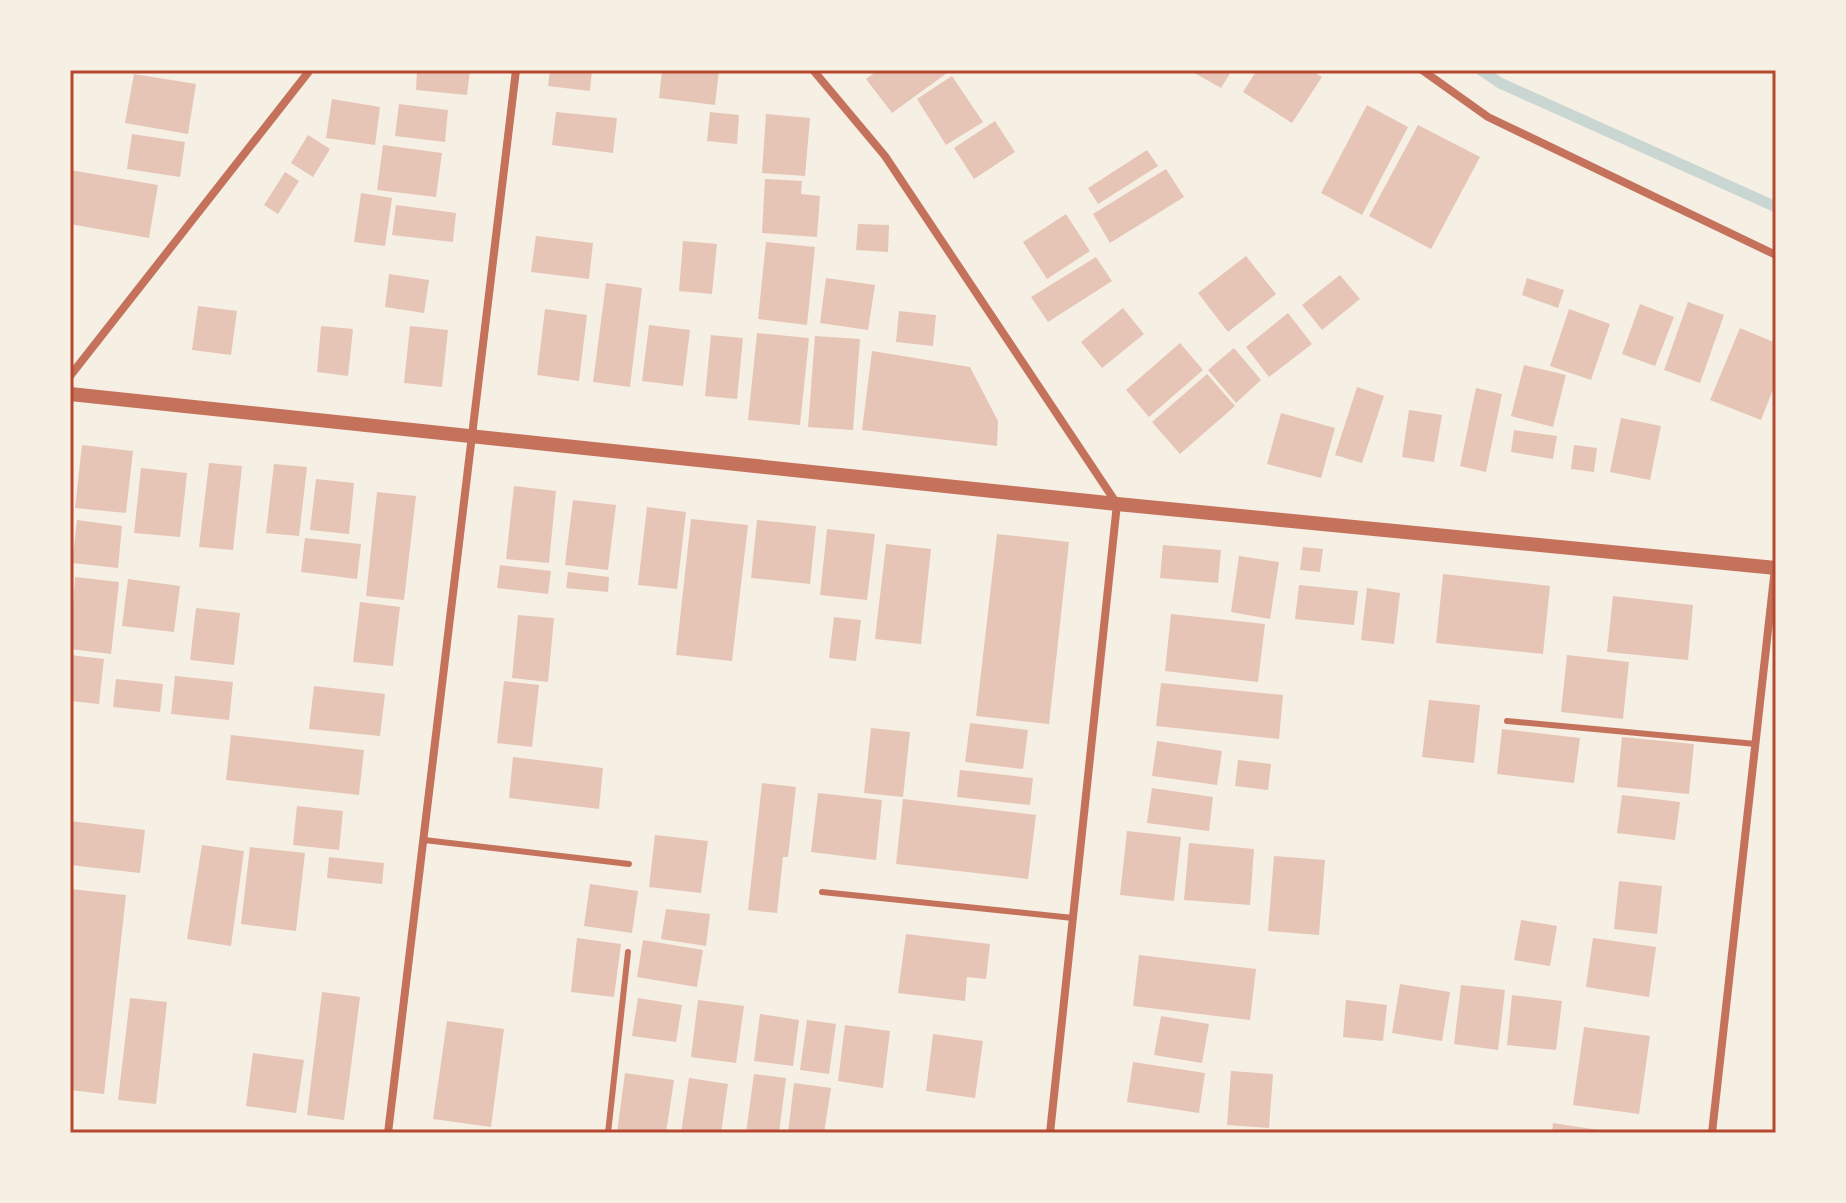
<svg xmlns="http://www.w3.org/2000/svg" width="1846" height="1203" font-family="Manrope,sans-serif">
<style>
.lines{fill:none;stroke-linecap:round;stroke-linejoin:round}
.stream{stroke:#c9d6d2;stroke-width:11}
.building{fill:#e6c5b7}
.service{stroke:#c5725c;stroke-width:6}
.minor{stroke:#c5725c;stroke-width:8}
.tertiary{stroke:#c5725c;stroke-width:14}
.neatline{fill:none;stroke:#b5482f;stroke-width:3}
</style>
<rect width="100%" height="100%" fill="#f6efe4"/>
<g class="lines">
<path class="stream" d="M1481,70l19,13 276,124"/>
</g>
<path class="building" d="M417,70h53l-3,25 -51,-5z
M550,70h42l-2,21 -42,-5z
M662,70h57l-4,35 -56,-7z
M878,70h73l-59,43 -26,-34z
M1189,70h43l-11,18z
M1257,70h54l11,7 -30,46 -49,-31z
M134,74l62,10 -8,50 -63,-11z
M952,76l31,46 -37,23 -29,-46z
M332,99l48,8 -5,38 -49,-7z
M399,104l49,6 -3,32 -50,-6z
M1367,105l41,22 -46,88 -41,-22z
M556,112l61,6 -4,35 -61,-8z
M710,112l29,3 -2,29 -30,-3z
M766,114l44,4 -5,58 -43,-3z
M995,121l20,31 -41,27 -20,-31z
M1418,125l62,32 -49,92 -62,-33z
M132,134l53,8 -5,35 -53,-8z
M308,135l22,14 -17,28 -22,-14z
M383,145l59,8 -6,44 -59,-7z
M1147,150l11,16 -60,38 -10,-16z
M1166,169l18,28 -74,46 -17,-29z
M70,170l88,15 -9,53 -79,-14z
M285,172l14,9 -21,33 -14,-9z
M765,179l37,2 -1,13 19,2 -3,41 -55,-4z
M361,193l31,5 -7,48 -31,-4z
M396,205l60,8 -3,29 -61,-7z
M1066,214l24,37 -43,28 -24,-37z
M858,224l31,1 -1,27 -32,-2z
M536,236l57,7 -4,36 -58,-7z
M683,241l34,3 -5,50 -33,-3z
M766,242l49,5 -8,78 -49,-6z
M1246,256l30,38 -48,38 -30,-39z
M1096,257l16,24 -64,41 -17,-25z
M389,274l40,6 -5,33 -39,-6z
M1340,275l20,24 -38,31 -20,-25z
M826,278l49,7 -7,45 -48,-7z
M1527,278l37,12 -6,18 -36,-13z
M606,283l36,5 -12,99 -37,-5z
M1688,302l36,13 -24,68 -36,-13z
M1640,304l34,13 -19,49 -33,-12z
M198,306l39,5 -6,44 -39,-5z
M1123,308l21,26 -42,34 -21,-26z
M545,309l42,6 -8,66 -42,-6z
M1569,309l41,15 -19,56 -41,-14z
M899,311l37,4 -3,31 -37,-4z
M1288,313l24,31 -43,33 -23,-30z
M649,325l41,5 -7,56 -41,-5z
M321,326l32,3 -5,47 -31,-4z
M410,326l38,4 -6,57 -38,-4z
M1740,328l36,15v39l-15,38 -51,-20z
M757,333l52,5 -9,87 -52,-5z
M711,335l32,3 -6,61 -32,-3z
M815,336l45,3 -7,91 -45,-3z
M1180,343l23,27 -54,47 -23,-27z
M1234,348l27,32 -25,23 -28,-33z
M872,351l98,16 28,54 -1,25 -135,-16z
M1524,365l42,10 -13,52 -42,-11z
M1207,374l28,32 -55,48 -28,-32z
M1357,387l27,9 -22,67 -27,-8z
M1476,388l26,6 -16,78 -26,-6z
M1409,410l33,5 -8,47 -32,-5z
M1281,413l54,15 -14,50 -54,-14z
M1621,418l40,8 -11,54 -40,-8z
M1514,430l43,6 -4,23 -42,-7z
M82,445l51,6 -7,62 -51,-5z
M1574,445l23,3 -3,24 -23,-3z
M209,463l33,3 -9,84 -34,-3z
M274,464l33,3 -8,69 -33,-3z
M141,468l46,5 -7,64 -46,-4z
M316,479l38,4 -5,51 -39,-4z
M514,486l42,5 -7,72 -43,-4z
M377,492l39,4 -12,104 -38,-4z
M573,500l43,5 -8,65 -43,-5z
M647,507l39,5 -9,77 -39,-4z
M691,519l57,6 -16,136 -56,-6z
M77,520l45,6 -4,42 -46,-5z
M757,520l59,6 -6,58 -59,-6z
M827,529l48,5 -8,66 -47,-5z
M997,534l72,8 -20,182 -73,-8z
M305,538l56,6 -4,35 -56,-7z
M886,544l45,5 -10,95 -46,-5z
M1163,545l58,5 -3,33 -58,-5z
M1303,547l20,2 -3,23 -20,-2z
M1239,556l40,6 -9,57 -39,-7z
M500,565l51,6 -3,23 -51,-6z
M568,572l41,5 -1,15 -42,-4z
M1443,574l107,12 -7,68 -107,-11z
M75,577l44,5 -8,72 -41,-5z
M128,579l52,7 -6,46 -52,-6z
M1299,585l59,6 -4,34 -59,-6z
M1367,588l33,5 -6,51 -33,-4z
M1613,596l80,9 -5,55 -81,-8z
M360,602l40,5 -7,59 -40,-4z
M196,608l44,5 -6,52 -44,-5z
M1171,614l94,10 -7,58 -93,-11z
M518,615l36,3 -6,64 -36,-4z
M834,617l27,3 -5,41 -27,-3z
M70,655l34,4 -5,45 -29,-3z
M1567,655l62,7 -6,57 -62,-7z
M175,676l58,6 -4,38 -58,-6z
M116,679l47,5 -3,28 -47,-5z
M504,681l35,4 -7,62 -35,-4z
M1161,683l122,12 -4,44 -123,-13z
M314,686l71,8 -5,42 -71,-7z
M1429,700l51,5 -6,58 -52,-6z
M970,723l58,7 -5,39 -58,-7z
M871,728l39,4 -7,65 -39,-4z
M1502,729l78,9 -6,45 -77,-9z
M231,735l133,15 -5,45 -133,-15z
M1622,737l72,7 -5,50 -72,-7z
M1157,741l65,10 -5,34 -65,-9z
M513,757l90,11 -4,41 -90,-11z
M1238,760l33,4 -3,26 -33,-4z
M960,770l73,8 -3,27 -73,-8z
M762,783l34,4 -8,70h-5l-6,56 -29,-3z
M1152,788l61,9 -4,34 -62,-8z
M818,793l64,7 -6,60 -65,-8z
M1622,795l58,7 -5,38 -58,-7z
M903,799l133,16 -8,64 -132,-15z
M297,806l46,5 -4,39 -46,-5z
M70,821l75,9 -5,43 -70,-8z
M1127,831l54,6 -7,64 -54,-6z
M655,835l53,6 -7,52 -52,-6z
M1189,843l65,6 -4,56 -66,-5z
M202,845l42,6 -13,95 -44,-7z
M250,847l55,6 -9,78 -55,-7z
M1274,856l51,4 -6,75 -51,-4z
M329,857l55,6 -2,21 -55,-6z
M1619,881l43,5 -5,48 -43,-5z
M590,884l48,7 -6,42 -48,-7z
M70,889l56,6 -22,199 -34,-4z
M666,909l44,5 -4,32 -45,-7z
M1521,920l36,6 -7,40 -36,-6z
M906,934l84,10 -4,35 -19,-2 -2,24 -67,-8z
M577,938l44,6 -7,53 -43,-5z
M1593,938l63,9 -7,50 -63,-10z
M643,940l60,10 -6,37 -60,-10z
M1139,955l117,14 -6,51 -117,-14z
M1400,984l50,8 -8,49 -50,-8z
M1461,985l44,5 -7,60 -44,-6z
M322,992l38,5 -16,123 -37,-5z
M1512,995l50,6 -6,49 -49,-5z
M130,998l37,4 -11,102 -38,-4z
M638,998l44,7 -6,37 -44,-6z
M698,1000l46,6 -8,57 -45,-6z
M1346,1000l41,5 -4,36 -40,-4z
M760,1014l39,6 -6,46 -39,-5z
M1161,1016l48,8 -7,39 -48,-8z
M807,1020l29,4 -7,50 -29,-4z
M447,1021l57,8 -13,98 -58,-8z
M845,1025l45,6 -7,57 -45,-7z
M1584,1027l66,9 -11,78 -66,-9z
M933,1034l50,7 -8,57 -49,-7z
M253,1053l51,7 -8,53 -50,-7z
M1133,1062l72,11 -6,40 -72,-11z
M1231,1071l42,3 -4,54 -42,-3z
M625,1073l49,7 -8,53h-49z
M754,1074l32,4 -7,55h-33z
M689,1078l39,6 -7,49h-40z
M794,1083l37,5 -7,45h-36z
M1553,1123l52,8v2h-53z"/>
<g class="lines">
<path class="service" d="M1507,721l249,23
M424,840l205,24
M822,892l251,26
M608,1133l20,-181"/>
<path class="minor" d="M813,70l72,86 232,348 -67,629
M1422,70l66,47 288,138
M70,376l240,-306
M388,1133l128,-1063
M1712,1133l63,-565"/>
<path class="tertiary" d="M70,394l1047,110 659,64"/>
</g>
<rect width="1846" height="1203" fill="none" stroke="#f6efe4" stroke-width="144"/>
<rect x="72" y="72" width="1702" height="1059" class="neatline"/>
</svg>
